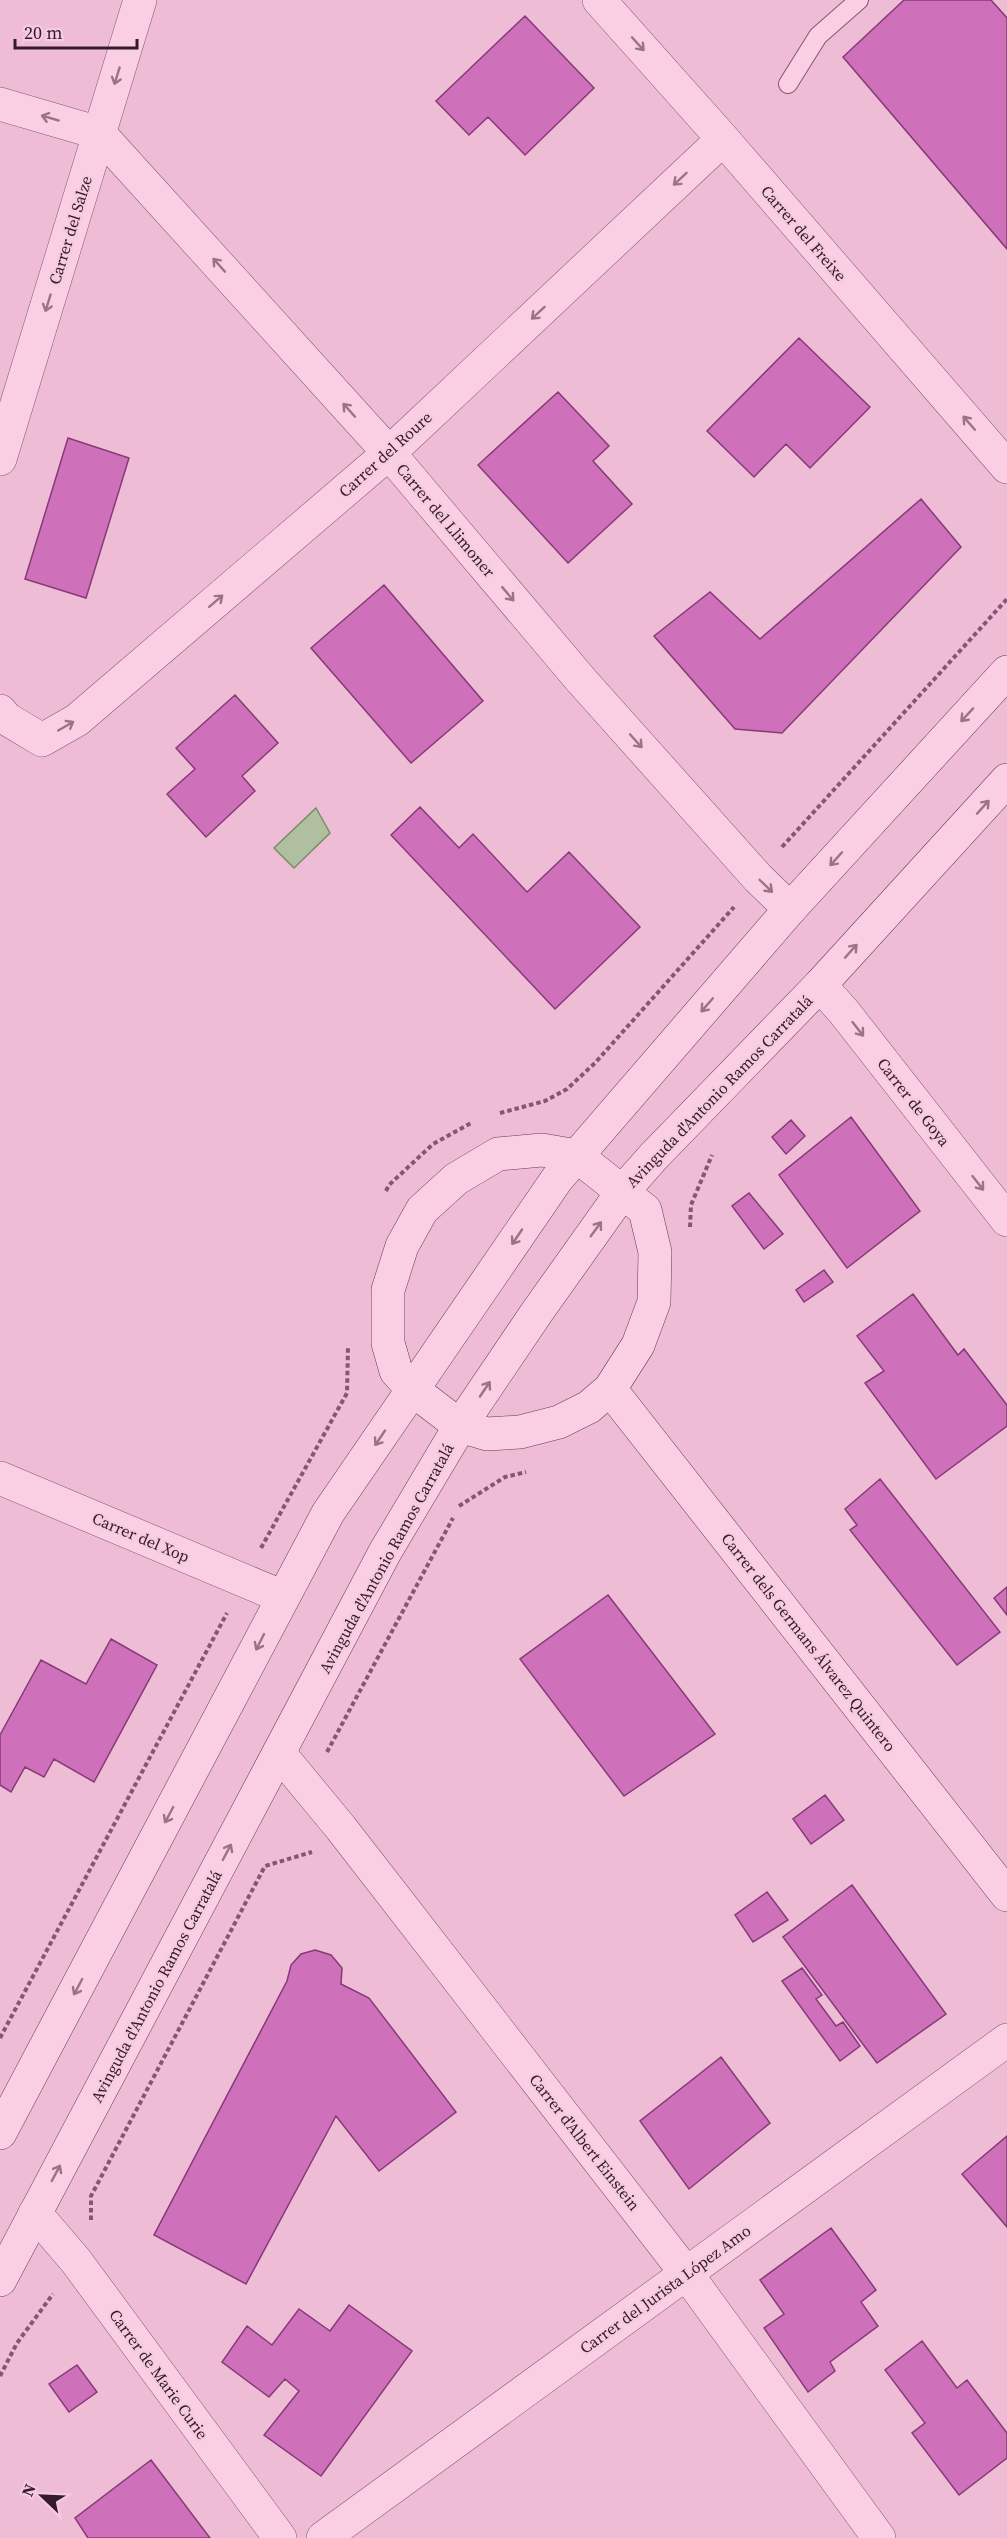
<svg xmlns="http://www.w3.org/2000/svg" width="1007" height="2538" font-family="'Source Serif 4',serif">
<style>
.water{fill:#b0bfa0;stroke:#788d68;stroke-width:1.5}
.building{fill:#ce70ba;stroke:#863a78;stroke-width:1.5}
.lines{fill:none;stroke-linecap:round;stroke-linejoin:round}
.lane-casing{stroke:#865576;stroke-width:20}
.street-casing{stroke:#865576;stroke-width:34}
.secondary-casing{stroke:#68395a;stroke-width:34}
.path{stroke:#865576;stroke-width:4;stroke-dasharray:4.5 3;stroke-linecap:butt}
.lane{stroke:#facfe4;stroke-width:18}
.street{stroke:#facfe4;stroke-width:33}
.secondary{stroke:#facfe4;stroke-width:33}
.oneway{stroke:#987488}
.labels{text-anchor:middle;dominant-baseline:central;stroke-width:5;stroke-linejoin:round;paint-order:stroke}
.street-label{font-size:16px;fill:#351a2d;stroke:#f6cbe0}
</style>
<rect width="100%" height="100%" fill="#efbcd5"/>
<path class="water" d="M316,808l14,25 -36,35 -20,-20z"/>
<path class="building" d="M904,0h87l16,18v231l-164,-192z
M525,16l69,72 -69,67 -37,-38 -19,18 -33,-34z
M799,338l71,69 -60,61 -24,-24 -32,33 -47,-46z
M558,392l51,54 -16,15 39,43 -64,59 -90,-98z
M68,438l61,20 -43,140 -61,-19z
M921,499l40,48 -179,186 -47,-4 -81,-93 56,-44 50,47z
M384,585l99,116 -72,62 -100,-115z
M235,695l43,48 -36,33 13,15 -49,46 -39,-43 28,-25 -19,-21z
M420,807l39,41 14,-14 54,58 42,-40 71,75 -85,82 -164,-174z
M851,1117l69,94 -73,57 -68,-93z
M791,1120l14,16 -19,18 -14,-17z
M749,1193l34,41 -19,15 -32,-43z
M824,1270l9,12 -29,20 -8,-12z
M913,1294l45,61 6,-6 43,56v21l-71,53 -71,-96 19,-12 -27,-35z
M880,1479l120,153 -43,33 -107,-135 7,-5 -12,-16z
M1007,1587v28l-13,-17z
M608,1595l107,139 -91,62 -104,-137z
M111,1639l46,26 -63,117 -40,-23 -10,18 -19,-10 -14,25 -11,-7v-50l41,-75 45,24z
M825,1795l19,25 -33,24 -18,-25z
M852,1885l94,129 -69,49 -94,-126z
M767,1892l21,28 -35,22 -18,-27z
M315,1950l16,5 11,13 -1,16 28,14 87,114 -77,59 -43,-55 -90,168 -92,-49 133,-254 4,-16 10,-11z
M802,1968l20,27 -6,4 20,27 7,-4 17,24 -20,15 -58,-80z
M721,2057l49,66 -81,66 -49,-68z
M1007,2136v91l-45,-53z
M831,2228l45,62 -15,12 17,24 -48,36 5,9 -27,21 -44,-64 20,-14 -24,-34z
M349,2305l63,46 -91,125 -57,-41 35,-44 -14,-12 -16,18 -47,-35 25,-36 25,19 27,-36 31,22z
M922,2341l35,47 10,-8 40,53v25l-48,37 -47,-62 13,-10 -40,-53z
M77,2365l20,27 -28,20 -20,-28z
M151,2460l59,78h-122l-13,-20z"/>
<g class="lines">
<defs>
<path id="lane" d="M788,84l30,-48 41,-36"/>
<path id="street" d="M599,0l124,139 284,328
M0,104l99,29 290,320 192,227 177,198 32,31
M0,459l140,-459
M0,711l7,8 35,21 35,-20 312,-267 334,-314
M820,985l24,27 163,208
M0,1478l283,119
M279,1753l62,75 345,445 193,265
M35,2213l41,48 204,277
M323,2538l684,-498"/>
<path id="secondary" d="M542,1150l35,6 68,54 10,42 -1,50 -16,43 -28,44 -21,18 -30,15 -39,10 -33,2 -27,-8 -47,-36 -17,-19 -8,-28v-53l14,-44 20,-36 34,-31 42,-25z
M610,1389l397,506
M0,2133l328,-620 229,-334 233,-270 217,-237
M0,2280l385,-728 75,-126 77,-114 86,-121 31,-35 166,-171 187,-205"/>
</defs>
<use href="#lane" class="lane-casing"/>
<use href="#street" class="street-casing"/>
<use href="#secondary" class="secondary-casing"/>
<path class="path" d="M782,847l225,-248
M500,1113l45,-12 22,-12 28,-26 139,-156
M386,1191l3,-6 44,-41 40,-22
M690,1227l1,-22 21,-50
M459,1506l46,-29 21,-5
M261,1548l86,-155 1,-46
M327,1752l126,-234
M0,2038l227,-425
M91,2220v-24l174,-330 47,-14
M0,2376l17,-33 36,-49"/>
<use href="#lane" class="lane"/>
<use href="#street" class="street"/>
<use href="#secondary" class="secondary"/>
</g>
<defs><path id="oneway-shaft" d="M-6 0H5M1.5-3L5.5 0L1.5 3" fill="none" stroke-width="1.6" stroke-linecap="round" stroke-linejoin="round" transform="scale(1.5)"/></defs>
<g class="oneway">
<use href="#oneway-shaft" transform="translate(638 44) rotate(48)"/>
<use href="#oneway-shaft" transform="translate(117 76) rotate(107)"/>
<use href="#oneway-shaft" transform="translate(50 118) rotate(-164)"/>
<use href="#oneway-shaft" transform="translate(680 179) rotate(137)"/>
<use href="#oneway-shaft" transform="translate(219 265) rotate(-132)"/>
<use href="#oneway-shaft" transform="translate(48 303) rotate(107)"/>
<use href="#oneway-shaft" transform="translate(538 313) rotate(137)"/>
<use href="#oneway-shaft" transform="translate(349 410) rotate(-132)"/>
<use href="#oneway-shaft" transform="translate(969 423) rotate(-131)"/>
<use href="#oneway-shaft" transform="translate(508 594) rotate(50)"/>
<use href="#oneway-shaft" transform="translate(216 601) rotate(-41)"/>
<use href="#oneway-shaft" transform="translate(967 715) rotate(133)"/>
<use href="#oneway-shaft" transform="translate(66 726) rotate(-30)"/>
<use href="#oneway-shaft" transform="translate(636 741) rotate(48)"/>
<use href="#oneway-shaft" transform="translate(983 807) rotate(-48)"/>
<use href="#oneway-shaft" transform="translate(836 859) rotate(132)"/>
<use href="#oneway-shaft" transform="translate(766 886) rotate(44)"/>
<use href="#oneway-shaft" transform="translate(851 951) rotate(-48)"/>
<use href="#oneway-shaft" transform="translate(707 1005) rotate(131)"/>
<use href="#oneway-shaft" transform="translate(858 1029) rotate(52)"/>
<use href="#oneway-shaft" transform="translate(978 1183) rotate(52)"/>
<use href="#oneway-shaft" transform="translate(596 1229) rotate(-54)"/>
<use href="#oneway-shaft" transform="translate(517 1237) rotate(124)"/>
<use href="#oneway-shaft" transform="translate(485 1389) rotate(-56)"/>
<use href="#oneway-shaft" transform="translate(380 1438) rotate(124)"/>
<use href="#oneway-shaft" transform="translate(260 1642) rotate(117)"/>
<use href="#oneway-shaft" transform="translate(169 1815) rotate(118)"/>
<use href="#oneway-shaft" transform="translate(227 1852) rotate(-62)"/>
<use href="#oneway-shaft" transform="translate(78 1987) rotate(118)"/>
<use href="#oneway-shaft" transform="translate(56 2173) rotate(-62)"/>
</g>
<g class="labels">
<g class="street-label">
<text transform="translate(70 230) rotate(-73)">Carrer del Salze</text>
<text transform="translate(804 233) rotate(49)">Carrer del Freixe</text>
<text transform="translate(385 454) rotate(-42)">Carrer del Roure</text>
<text transform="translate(446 520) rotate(50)">Carrer del Llimoner</text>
<text transform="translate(719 1091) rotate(-46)">Avinguda d'Antonio Ramos Carratalá</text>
<text transform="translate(914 1102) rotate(52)">Carrer de Goya</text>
<text transform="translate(141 1537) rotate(23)">Carrer del Xop</text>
<text transform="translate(386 1558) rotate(-61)">Avinguda d'Antonio Ramos Carratalá</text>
<text transform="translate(809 1642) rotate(52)">Carrer dels Germans Álvarez Quintero</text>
<text transform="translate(156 1986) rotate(-62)">Avinguda d'Antonio Ramos Carratalá</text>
<text transform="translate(585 2142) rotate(52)">Carrer d'Albert Einstein</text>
<text transform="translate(665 2289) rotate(-36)">Carrer del Jurista López Amo</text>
<text transform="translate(159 2374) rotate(54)">Carrer de Marie Curie</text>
</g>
</g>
<g transform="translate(42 2496) rotate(293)" stroke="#f6cbe0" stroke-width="4.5" paint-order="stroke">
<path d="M0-4.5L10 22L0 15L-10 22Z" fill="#351a2d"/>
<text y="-9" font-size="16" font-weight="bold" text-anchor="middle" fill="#351a2d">N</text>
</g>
<path d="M15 39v9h122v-9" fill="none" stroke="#351a2d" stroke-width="3"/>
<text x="24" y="39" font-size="18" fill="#351a2d" stroke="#f6cbe0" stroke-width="4.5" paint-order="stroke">20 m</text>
</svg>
